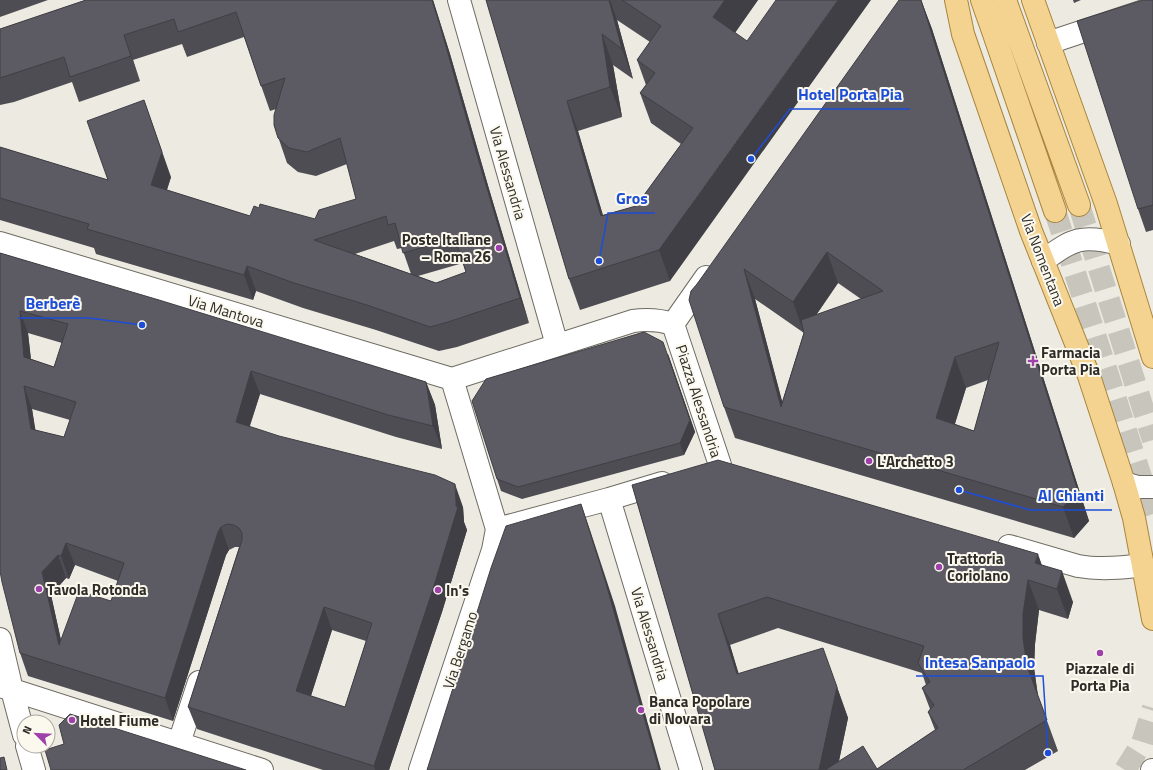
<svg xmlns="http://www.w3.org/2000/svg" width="1153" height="770" font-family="'Titillium Web',sans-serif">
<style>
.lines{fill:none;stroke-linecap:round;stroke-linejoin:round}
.major-tunnel{stroke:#c7c5bc;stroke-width:22;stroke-dasharray:22 11;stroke-linecap:butt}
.minor-casing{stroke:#6e6b62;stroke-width:24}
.major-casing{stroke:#a9853d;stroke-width:24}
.minor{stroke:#fff;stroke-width:22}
.major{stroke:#f4d391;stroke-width:22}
.wall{fill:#4f4d54;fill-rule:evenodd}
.shaded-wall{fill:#403f45}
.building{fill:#5c5a62;stroke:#403f45;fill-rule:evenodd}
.poi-dot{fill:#9f41aa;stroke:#fbf8ee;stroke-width:1.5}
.labels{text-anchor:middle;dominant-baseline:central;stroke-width:4;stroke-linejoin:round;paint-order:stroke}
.street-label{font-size:15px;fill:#2d2c28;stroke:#fbf8ee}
.poi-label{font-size:15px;font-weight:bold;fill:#2d2c28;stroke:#fbf8ee;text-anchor:start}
.leader{fill:none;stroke:#1d4ed8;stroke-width:1.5}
.callout-dot{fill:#1d4ed8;stroke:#fbf8ee;stroke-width:1.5}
.callout-label{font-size:16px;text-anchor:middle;font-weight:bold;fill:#1d4ed8;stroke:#fbf8ee;stroke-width:4;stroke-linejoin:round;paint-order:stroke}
</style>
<rect width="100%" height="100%" fill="#edebe1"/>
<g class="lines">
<path class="major-tunnel" d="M1079,205l74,235
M1055,211l98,303
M1125,770l17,-27 11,-35"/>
<defs>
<path id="minor" d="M459,0l98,345
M1048,43l105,-35
M0,243l452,136
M1043,261c29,-22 39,-27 76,-17
M673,324l33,-47
M452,379l45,150 112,-30 53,-16
M452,379l181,-58c14,-2 27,-1 40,3l47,141
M1124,483l14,4h15
M609,499l82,271
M1009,546l69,20c22,4 43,2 65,-1
M0,639l12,51 12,45
M0,686l262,84
M179,743l20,-61
M27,746l7,24
M420,770l73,-220 4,-21
M1152,770h1"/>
<path id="major" d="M956,0l7,34 68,197 58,145 35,107 10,35 19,101
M982,0l11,31 62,180
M1005,0l74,205
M1033,0l73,204 47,153"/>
</defs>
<use href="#minor" class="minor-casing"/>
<use href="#major" class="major-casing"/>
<use href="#minor" class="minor"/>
<use href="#major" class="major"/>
</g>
<path class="wall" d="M0,0h48l-48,17z
M86,0h347l17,54 39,135 40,134 -72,24 -18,4 -63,-21 -73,-22 -47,-17 -3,9 -157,-46 -2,-6 -94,-28v-73l108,33 63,-3 -4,13 83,26 65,3 41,-20 -9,-35 -31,12 -18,-4 -11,-9 -13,-38 2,-16 -6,2 -26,-74 -57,20 -5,-13 -49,16 7,21 -61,21 -7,-20 -58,20 -14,3v-76zM394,241l3,8 5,-1 9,26 -56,-20zM463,263l3,9 -30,11 -18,-7z
M486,0h272l-23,33 -65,248 -90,29 -11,-31zM617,20l33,22 -13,18 9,25 -6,8 11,30 30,21 -45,62 -33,9 -25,-84 44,-14 -9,-52 20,14z
M921,0l11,29 157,492 -15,17 -339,-100 -11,-31 -27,-123zM838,283l23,16 -45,16zM755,299l49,34v-1l-22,70zM988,380l-14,51 -19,-7 11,-36z
M1073,0h8l-7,3z
M1153,0v230l-7,2 -8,-23z
M0,253l426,129 9,23 7,44 -46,-12 -136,-43 -11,33 214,80 1,15 3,8 -25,82 -53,158h-66l-126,-41 -9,-22 51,-160h-4l-6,3 -3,5 -53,166 -145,-45 -8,-23zM28,333l34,10 -8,24 -23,-8zM32,409l38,11 -6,17 -29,-7zM75,565l43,16 -7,20 -50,39 -10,-45 15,-17 3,1zM332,630l34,11 -21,66 -34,-11z
M668,354l27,78 -11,23 -162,44 -21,-8 -4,-12z
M632,485l410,80 31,37 -5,17 -29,-9 -4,34 -1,24 4,28 20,55 -33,19h-310zM778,628l144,45 4,12 -4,3 8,21 -2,3 7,18 -58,39 -38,-8 9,-43 -11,-31 -99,-14 -8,-28z"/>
<path class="shaded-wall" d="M432,0h1l17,54 39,135 40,134 -9,-25 -40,-133z
M609,0h1l7,20 16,59 -11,-30z
M725,0h33l-34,48 -11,-31z
M838,0h33l-201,281 -11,-31z
M921,0l11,29 157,492 -15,17 -11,-31z
M602,34l11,31 9,52 -12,-30z
M124,35l9,25 7,21 -9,-25z
M144,100l27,77 -11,33 -9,-25z
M567,101l11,30 34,116 -11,-31z
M827,252l11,31 -34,50 -11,-31z
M247,266l9,25 -3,9 -9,-25z
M744,269l11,30 34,128 -8,-20z
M20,311l8,22 5,47 -9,-23z
M668,354l27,78 -11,23 -4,-12z
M955,357l11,31 -19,60 -11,-30z
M251,371l9,23 -16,51 -8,-23z
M426,382l9,23 7,44 -9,-23z
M24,386l8,23 7,42 -8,-22z
M455,484l8,23 1,15 3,8 -25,82 -53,158h-14l-1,-4 82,-260z
M581,504l9,26 25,76 46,164h-2z
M221,527l8,23 -3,5 -53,166 -8,-23 53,-166z
M66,543l9,22 -6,14 -8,-23z
M1038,554l11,31 -14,-22z
M58,555l8,23 -15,17 16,73 -8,-23 -17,-73z
M1062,571l11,31 -5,17 -11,-30z
M1028,580l11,30 -4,34 -1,24 4,28 20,55 -31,-85 -4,-28v-24z
M324,607l8,23 -27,84 -9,-23z
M718,614l12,31 18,59 -11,-30z
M837,687l11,31 -11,52h-18z"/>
<path class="building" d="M86,0h346l9,29 39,136 40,133 -72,24 -18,5 -63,-22 -73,-22 -47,-17 -3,9 -157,-46 2,-5 -89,-26v-51l108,33 -21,-59 57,-21 18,52 -11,33 99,31 4,-10 5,2 1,-4 55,15 4,-9 37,-11 -16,-61 -33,14 -18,-4 -11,-10 -4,-13v-10l11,-37 -24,8 -25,-74 -58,20 -4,-13 -50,16 7,21 -61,21 -6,-20 -64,21v-49zM386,216l2,9 7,-2 8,30 52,-15 11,34 -30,11 -122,-43z
M486,0h123l13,49 -20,-15 8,53 -43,14 34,115 35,-10 57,-78 -53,-35 15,-20 -18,-13 24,-34 -39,-26h103l-12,17 34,24 29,-41h62l-179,250 -90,29z
M899,0h22l157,491 -15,16 -339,-100 -35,-107 2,-9 6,-7zM827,252l56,39 -82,29 3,13 -23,74 -37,-138 49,33zM999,342l-25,89 -38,-13 19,-61z
M1143,0h10v205l-15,4 -61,-188z
M0,253l159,47 267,82 7,44 -45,-11 -137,-44 -15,51 43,14 156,39 20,9 1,22 2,1 -25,82 -59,177 -186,-59 54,-167v-7l-3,-5 -5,-3 -7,-1 -6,3 -3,5 -53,166 -145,-45 -18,-71 -2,-11zM20,311l48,13 -14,43 -30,-10zM24,386l52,16 -12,35 -33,-8zM66,543l58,20 -13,38 -32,-10 -20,54 -17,-73 16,-17 3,1zM324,607l48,16 -27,84 -49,-16z
M644,332l19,10 27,78 -10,23 -162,44 -21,-8 -25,-78 14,-22z
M718,460l320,94 -3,9 27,8 -5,18 -29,-9 -5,34v24l4,28 20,54 -84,50h-138l38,-24 14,23 61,-41 -10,-16 6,-7 -12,-17 8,-6 -12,-19 6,-17 -157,-49 -49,17 19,60 86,-26 14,39 -18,83h-104l-83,-285z
M581,504l24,76 54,190h-232l64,-202 15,-42z
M70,714l176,56h-195l-6,-20 19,-6 -5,-19z
M4,757l3,13h-7v-12z"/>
<g class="poi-dot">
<circle cx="499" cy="248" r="4"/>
<path d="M1031 355h4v4h4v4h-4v4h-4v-4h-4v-4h4z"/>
<circle cx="869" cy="461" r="4"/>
<circle cx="939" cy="567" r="4"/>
<circle cx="39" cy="589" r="4"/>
<circle cx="438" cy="590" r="4"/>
<circle cx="1100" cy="653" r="4"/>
<circle cx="641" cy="710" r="4"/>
<circle cx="72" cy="720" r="4"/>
</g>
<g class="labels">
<g class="street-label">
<text transform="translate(508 173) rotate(74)">Via Alessandria</text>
<text transform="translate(1043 260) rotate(69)">Via Nomentana</text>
<text transform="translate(226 311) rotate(17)">Via Mantova</text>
<text transform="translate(699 401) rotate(72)">Piazza Alessandria</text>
<text transform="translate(650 634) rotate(73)">Via Alessandria</text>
<text transform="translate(460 650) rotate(-72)">Via Bergamo</text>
</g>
<g class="poi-label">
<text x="491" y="239" text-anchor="end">Poste Italiane<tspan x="491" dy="17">– Roma 26</tspan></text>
<text x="1041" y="352">Farmacia<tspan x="1041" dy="17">Porta Pia</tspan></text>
<text x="877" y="461">L'Archetto 3</text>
<text x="947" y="558">Trattoria<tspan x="947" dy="17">Coriolano</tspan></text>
<text x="47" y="589">Tavola Rotonda</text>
<text x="446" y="590">In's</text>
<text x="1100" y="668" text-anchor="middle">Piazzale di<tspan x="1100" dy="17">Porta Pia</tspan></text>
<text x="649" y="701">Banca Popolare<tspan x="649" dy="17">di Novara</tspan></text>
<text x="80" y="720">Hotel Fiume</text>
</g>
</g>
<path class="leader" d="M751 159L790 109H910M599 261L608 213H655M142 325L89 318H18M959 490L1030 510H1112M1048 753L1043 676H916"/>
<g class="callout-dot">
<circle cx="751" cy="159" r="4"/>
<circle cx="599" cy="261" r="4"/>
<circle cx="142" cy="325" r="4"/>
<circle cx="959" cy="490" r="4"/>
<circle cx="1048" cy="753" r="4"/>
</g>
<g class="callout-label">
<text x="850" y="100">Hotel Porta Pia</text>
<text x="632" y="204">Gros</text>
<text x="53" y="309">Berberè</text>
<text x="1071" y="501">Al Chianti</text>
<text x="980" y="668">Intesa Sanpaolo</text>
</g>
<g transform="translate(36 734) rotate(294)"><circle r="19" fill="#fbf8ee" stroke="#a9a69f"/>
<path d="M0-3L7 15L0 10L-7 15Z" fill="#9f41aa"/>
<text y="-6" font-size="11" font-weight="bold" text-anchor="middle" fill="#2d2c28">N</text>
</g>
</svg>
